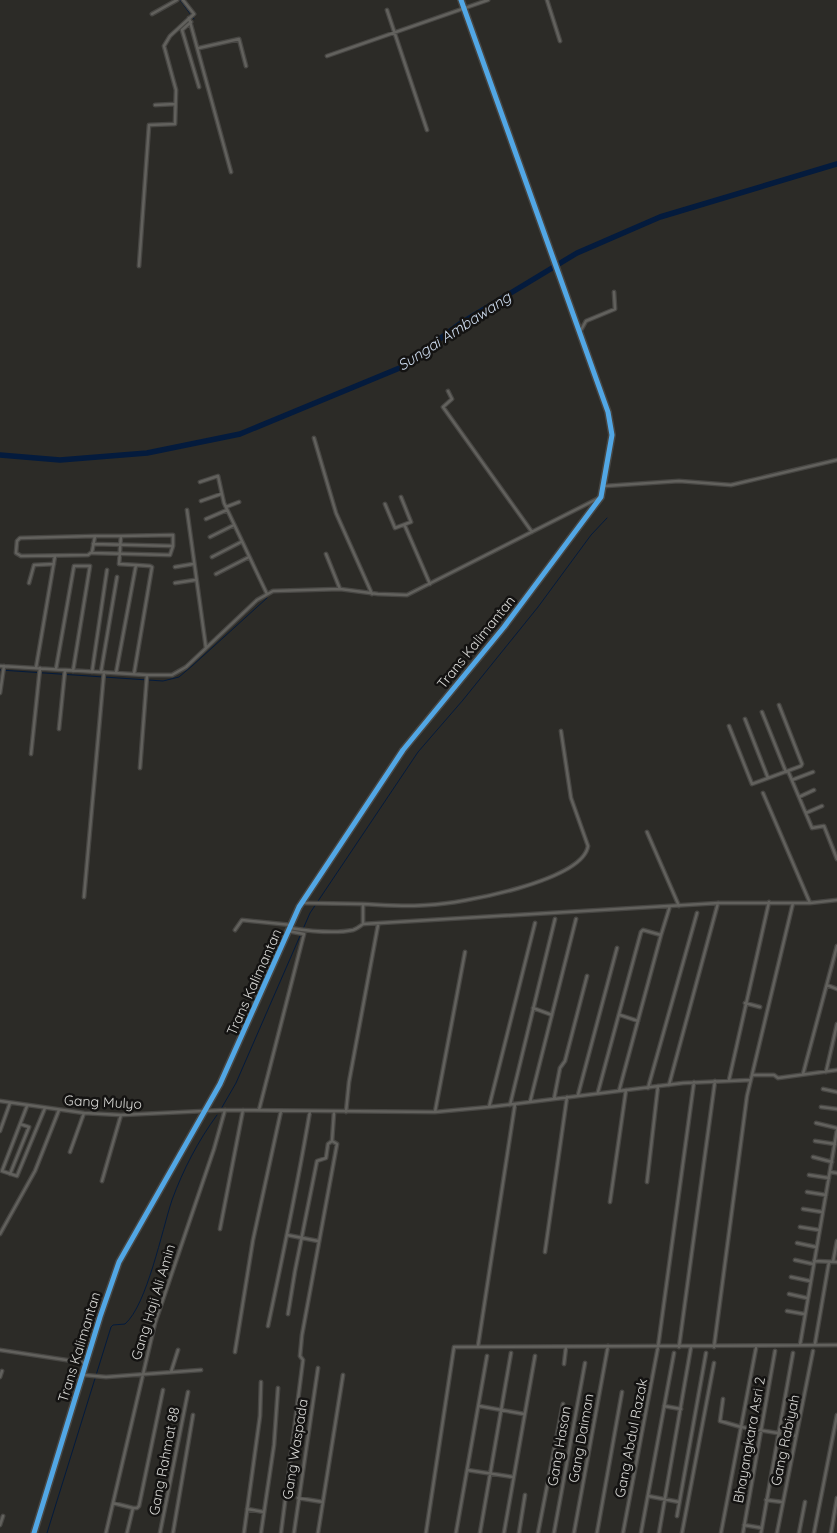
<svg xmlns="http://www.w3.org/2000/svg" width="837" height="1533" font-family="Quicksand,sans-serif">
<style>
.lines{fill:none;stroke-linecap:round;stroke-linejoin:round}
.stream{stroke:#041b3d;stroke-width:1}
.river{stroke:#041b3d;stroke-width:5.5}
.street-casing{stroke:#474643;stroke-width:5}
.highway-casing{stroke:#474643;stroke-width:8}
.street{stroke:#62615d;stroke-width:2.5}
.highway{stroke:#52a7e5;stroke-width:5}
.labels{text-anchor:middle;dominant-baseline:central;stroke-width:5;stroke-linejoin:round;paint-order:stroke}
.street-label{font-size:14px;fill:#d9d9d6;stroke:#141312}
.water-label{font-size:15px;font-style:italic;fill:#cfddf0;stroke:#141312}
</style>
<rect width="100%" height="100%" fill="#2c2b27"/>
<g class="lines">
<path class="stream" d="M180,0l14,19
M0,670l163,11 16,-4 13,-11 75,-68
M221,1109l15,-26 74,-170 108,-161 45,-52 75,-93 53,-72 16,-17
M47,1533l64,-206 2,-2 12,-1c22,-19 37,-94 47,-124 11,-30 26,-59 45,-85"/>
<path class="river" d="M0,455l60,5 87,-7 93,-19 162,-67 59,-44 116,-70 83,-36 177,-53"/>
<defs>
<path id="street" d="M547,0l13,41
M387,10l40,120
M152,14l25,-14
M189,18l42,154
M191,22l-9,8 17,57
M199,48l40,-9 7,27
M327,56l161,-56
M155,105l20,-1
M139,266l10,-141 26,-1 1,-34 -12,-44 6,-10 24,-22 -11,-14
M581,330l5,-9 29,-12 -1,-17
M448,391l4,8 -9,8 89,125
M314,438l22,75 36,81
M200,482l18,-6 6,27 43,91
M605,486l74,-5 52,4 106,-25
M201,501l20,-7
M385,504l10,24 16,-6 -10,-25
M226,507l13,-5
M187,510l19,138
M206,519l21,-9
M405,526l25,58
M95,536l-3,16 -4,3 -67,1 -5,-3 1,-12 3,-3z
M95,536h26
M210,537l24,-12
M93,544l80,2v-11l-52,1c-1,10 -1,19 -2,28l17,1
M92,553l78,2 3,-9
M326,554l14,35
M212,557l29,-15
M175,567l18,-3
M216,574l33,-17
M29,583l5,-18 20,-1
M175,583l20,-3
M0,666l147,9h25l14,-8 71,-67 16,-9 67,-2 38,5 29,1 192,-97
M36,668l19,-112
M56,669l18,-103h16l-17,105
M92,672l15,-102
M101,672l16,-95
M116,673l20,-108 14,1 2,1 -18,107
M0,693l4,-27
M762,712l24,60
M745,719l23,59
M729,726l23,58 49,-18 1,-2 -23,-59
M59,729l6,-59
M31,754l9,-86
M140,768l7,-93
M788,771l24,57 12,-2 13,33
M792,780l21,-8
M763,793l47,110
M799,797l15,-7
M806,813l16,-7
M647,832l32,74
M84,897l20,-225
M303,903l60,1v20
M363,904c22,1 44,3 65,1 32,-1 155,-24 160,-59l-17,-48 -10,-67
M290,928c19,3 44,6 63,2 4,-1 7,-4 10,-6l356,-21h91l27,-3
M235,930l7,-10 49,5
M661,935l9,-29
M827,985l10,4
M745,1003l15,4
M533,1008l19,7
M620,1015l18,6
M826,1072l11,-48
M803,1074l34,-128
M752,1075h22l4,3 59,-8
M729,1080l40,-178
M669,1085l49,-182
M648,1088l49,-175
M823,1089l14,3
M598,1092l43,-160 2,-2 18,5 -42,156
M578,1095l39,-147
M554,1099l6,-31 5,-7 22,-85
M0,1101l84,12 37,2 104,-5 210,2 54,-5 194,-24 68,-3
M530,1102l46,-183
M510,1105l45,-186
M27,1106l-25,65 15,5 28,-68
M489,1107l46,-184
M821,1107l16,2
M259,1110l45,-176 -16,-3
M346,1112l3,-30 29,-157
M435,1112l30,-160
M816,1123l21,5
M0,1131l10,-28
M815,1141l20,3
M70,1152l14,-39
M813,1157l19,5
M830,1172l7,1
M10,1174l19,-47 -9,-3
M809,1175l20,3
M102,1181l19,-66
M647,1182l11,-96
M807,1192l19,3
M610,1202l16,-112
M803,1209l19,3
M800,1227l19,3
M220,1229l23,-119
M0,1234l35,-63 24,-61
M287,1235l31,6
M797,1243l19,4
M545,1252l22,-155
M795,1260l18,4
M814,1261l23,1
M833,1262l4,-21
M791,1277l19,4
M789,1294l18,4
M787,1311l17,3
M288,1314l7,-43 22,-110 9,-3 2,-14 4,-3 2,-29
M268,1326c15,-71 30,-143 42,-215
M815,1344l14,-82
M800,1345l37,-215
M478,1346l37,-242
M679,1347l36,-266
M714,1347l33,-251 46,-193
M0,1350l86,13
M235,1352l18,-112 28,-129
M564,1364l2,-17
M171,1372l7,-22
M84,1375l22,2 95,-7
M0,1377l2,-6
M723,1399l-3,22 21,6 55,9
M479,1406l45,8
M664,1406l17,3
M467,1470l46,7
M648,1496l31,6
M298,1498l25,4
M766,1500l16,2
M113,1503l20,5
M247,1509l17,3
M677,1516l29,-163
M0,1525l3,-9
M744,1525l18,3
M106,1533l49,-210 59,-174 11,-39
M127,1533l6,-25h4l2,-2 24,-116
M160,1533l28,-141
M173,1533l20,-118
M244,1533l16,-117 1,-34
M261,1533l13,-88 4,-57
M281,1533l22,-173 -3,-4 2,-21 35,-191 -5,-3
M294,1533l24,-165
M318,1533l25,-158
M426,1533l28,-186 383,-2
M456,1533l31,-177
M480,1533l31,-180
M504,1533l31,-177
M519,1533l6,-38
M538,1533l25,-129
M554,1533l31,-170
M574,1533l34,-187
M597,1533l25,-141
M623,1533l35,-186 36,-265
M641,1533l33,-180
M659,1533l32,-186
M682,1533l32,-170
M721,1533l35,-185
M743,1533l32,-182
M761,1533l32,-180
M777,1533l36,-182
M799,1533l6,-31
M814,1533l23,-118
M831,1533l6,-35"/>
<path id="highway" d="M34,1533l66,-216 19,-55 101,-178 79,-177 104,-157 101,-123 97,-130 11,-62 -4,-23 -147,-412"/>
</defs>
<use href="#street" class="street-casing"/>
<use href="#highway" class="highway-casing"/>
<use href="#street" class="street"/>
<use href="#highway" class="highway"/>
</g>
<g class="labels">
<g class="street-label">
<text transform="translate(476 642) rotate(-51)">Trans Kalimantan</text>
<text transform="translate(254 982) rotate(-66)">Trans Kalimantan</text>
<text transform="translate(103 1102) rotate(3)">Gang Mulyo</text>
<text transform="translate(153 1302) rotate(-73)">Gang Haji Ali Amin</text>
<text transform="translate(79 1347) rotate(-73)">Trans Kalimantan</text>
<text transform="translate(581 1438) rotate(-80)">Gang Daiman</text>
<text transform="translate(631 1438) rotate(-79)">Gang Abdul Razak</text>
<text transform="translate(749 1440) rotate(-80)">Bhayangkara Asri 2</text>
<text transform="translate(785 1440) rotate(-78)">Gang Rabiyah</text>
<text transform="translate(559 1446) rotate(-80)">Gang Hasan</text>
<text transform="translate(295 1449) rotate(-81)">Gang Waspada</text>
<text transform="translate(164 1461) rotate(-79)">Gang Rahmat 88</text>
</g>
<g class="water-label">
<text transform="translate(454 331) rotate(-33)">Sungai Ambawang</text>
</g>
</g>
</svg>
